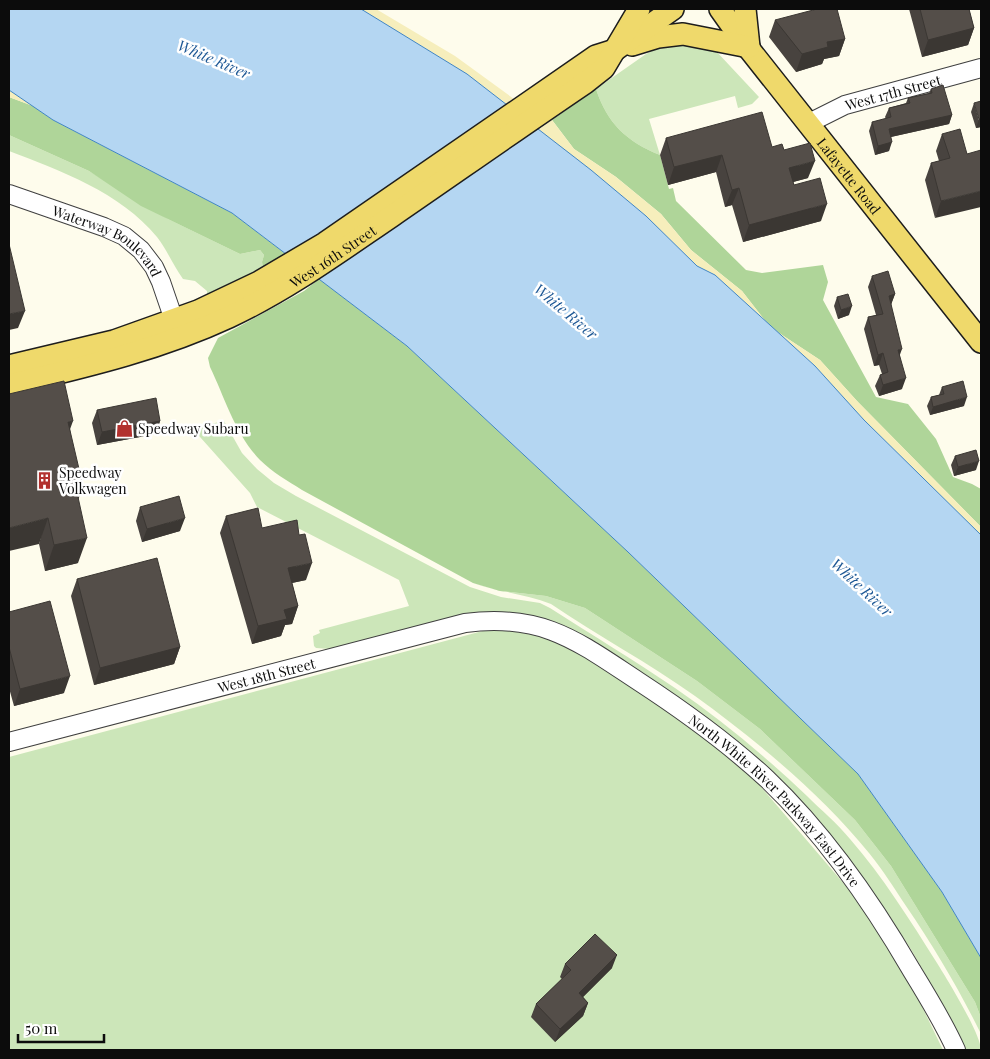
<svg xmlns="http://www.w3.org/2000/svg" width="990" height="1059" font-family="'Playfair Display',serif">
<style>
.green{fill:#cce6b9}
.forest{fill:#afd599}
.sand{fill:#f6eebc}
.water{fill:#b4d6f2;stroke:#4085c4}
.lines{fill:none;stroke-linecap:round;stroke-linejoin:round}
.minor-casing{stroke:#3f3f3f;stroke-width:20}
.major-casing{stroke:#1d1d1d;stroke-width:24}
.minor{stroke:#fff;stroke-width:18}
.major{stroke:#efd96b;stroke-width:21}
.wall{fill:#48433f}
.shaded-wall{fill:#3b3733}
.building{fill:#544e49;stroke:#3b3733}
.labels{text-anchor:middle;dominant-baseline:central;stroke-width:5;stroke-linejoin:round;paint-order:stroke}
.street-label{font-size:14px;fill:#0c0c0c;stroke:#fff}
.poi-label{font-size:14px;fill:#0c0c0c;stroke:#fff;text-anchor:start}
.water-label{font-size:15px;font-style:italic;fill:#1e5895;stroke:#fff}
</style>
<rect width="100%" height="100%" fill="#fefcec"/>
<path class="green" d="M678,43l38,8 43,46 -7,7 -14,4 -3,-12 -86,23 11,36c-33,-13 -53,-32 -64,-66l50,-35 14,-7z
M9,135l80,36 79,48 72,35 20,-4 4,5 -2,7 1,6 -56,27v-4l-12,-10 -12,-2c-10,-14 -16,-29 -26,-42 -37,-45 -96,-66 -148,-86z
M224,421l18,32 15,16 17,14 22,13 174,91 31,10 39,6 10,5c42,27 84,52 125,80 47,32 91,69 132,108 14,14 30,27 43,43 33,38 60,81 87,124 10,16 44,71 44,87h-15l-18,-35 -36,-64 -32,-49 -35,-47 -159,-152 -34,-24 -67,-40 -43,-20 -161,18 -51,12 -14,-1 -2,-2 -1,-10 7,-3 -1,-3 90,-24 -10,-26 -142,-73 -7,-14 -58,-65z
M473,583l27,8 46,5 39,12 112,73 63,48 95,91 36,46 84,136 6,16v16c-22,-45 -47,-87 -75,-128 -12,-18 -23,-36 -37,-53 -47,-58 -113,-113 -174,-157 -46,-33 -97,-60 -144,-92 -25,-10 -52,-12 -78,-21z
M494,628l68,12 80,50 96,70 149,174 56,116h-934v-293z"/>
<path class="forest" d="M596,89c11,34 31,53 64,66l9,34 4,-1 3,13 70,69 16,3 61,-8 5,17 -5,18 53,97 32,7 28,35 17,38 19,7 9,5v38l-124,-126 -37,-41 -50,-33 -28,-36 -51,-41 -30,-36 -45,-37 -42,-28 -22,-29z
M9,97l24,9 20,14 179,93 55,42 -24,13 -1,-6 2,-7 -4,-5 -20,4 -99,-48 -52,-35 -80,-36z
M319,279l88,67 221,206 230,222 84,118 39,66v60l-6,-16 -84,-136 -36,-46 -95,-91 -63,-48 -112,-73 -39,-12 -46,-5 -27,-8 -171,-93c-14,-9 -30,-18 -42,-30 -25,-26 -35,-62 -50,-93l-2,-9 10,-20 86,-47z"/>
<path class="sand" d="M361,9h15l79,47 59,43 -8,5 -39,-30z
M9,90l24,16 -24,-9z
M552,120l22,29 42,28 45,37 30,36 51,41 28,36 50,33 37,41 124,126v8l-117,-115 -49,-54 -100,-91 -18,-9 -51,-50 -55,-46 -53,-40z"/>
<path class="water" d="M9,9h352l106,65 124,96 55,46 51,50 18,9 100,91 49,54 117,115v423l-39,-66 -84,-118 -230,-222 -221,-206 -175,-133 -179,-93 -44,-30z"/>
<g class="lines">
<defs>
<g id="minor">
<path id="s1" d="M809,123l36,-18 136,-37"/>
<path id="s2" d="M9,194l95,33 20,9 17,14 13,17 7,15 13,38"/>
<path id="s3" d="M9,742l456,-119c78,-10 112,18 173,58 46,30 89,61 129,98 59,56 105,123 145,192 16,26 32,52 44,79"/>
</g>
<g id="major">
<path id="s4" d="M720,9l22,31 239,302"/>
<path d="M745,9l4,38"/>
<path d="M632,45l26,-8 25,-3 66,13"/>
<path d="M9,366l105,-25 84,-30 61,-29 66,-39 271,-187 19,-6 58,-41"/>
<path id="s5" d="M9,385c75,-18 149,-35 220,-68 58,-27 110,-65 163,-101 64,-44 128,-89 193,-133l19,-15 35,-59"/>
</g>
</defs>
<use href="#minor" class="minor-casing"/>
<use href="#major" class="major-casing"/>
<use href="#minor" class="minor"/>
<use href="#major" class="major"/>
</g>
<path class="wall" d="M909,9h60l5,19 -6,17 -46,12z
M775,20l70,19 -6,17 -15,3 -2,5 -26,8 -27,-35z
M931,89l21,26 -3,9 -58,13 -2,14 -14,4 -6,-24 3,-9 14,-3 -1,-2 4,-9 17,-5 2,-5 21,-5z
M974,103l7,24 -5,1 -5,-16z
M942,134l25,20 -32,64 -10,-38 6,-17 8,-2 -3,-10z
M666,138l106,9 12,3 24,28 -15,4 1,3 27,36 -78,21 -11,-37 -7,2 -9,-35 -48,13 -8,-30z
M872,276l23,18 -4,10 9,52 2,33 -23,7 -4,-10 5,-11 2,-1 -3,-9 -5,1 -10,-37 4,-12 8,-2 -8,-28z
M837,297l12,18 -11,4 -4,-13z
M942,387l22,19 -34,9 -3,-9 4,-9 8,-2z
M97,410l63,11 -4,13 -59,11 -5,-22z
M70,429l8,70v64l-33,8 -6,-27z
M955,456l21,14 -22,6 -3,-11z
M140,507l40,24 -38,11 -6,-21z
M226,516l36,12 44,52 -14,3 6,23 -6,18 -7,1 -4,11 -29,8 -32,-111z
M77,579l103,68 -6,17 -80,21 -23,-89z
M9,612l55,81 -50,13 -5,-18z
M565,964l47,4 -29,29 5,6 -5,13 -28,26 -24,-25 5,-13 26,-25 -2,-2z"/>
<path class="shaded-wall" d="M974,28l-6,17 -46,12 6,-17z
M845,39l-6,17 -15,3 -2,5 -26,8 6,-18 25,-12z
M952,115l-3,9 -63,14 3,-9z
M979,119h2v8l-5,1z
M892,142l-3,9 -14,4 3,-9z
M722,155l-6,17 -48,13 6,-18z
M815,161l-7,17 -26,7 7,-17z
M739,188l-7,17 -7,2 7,-17z
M981,191v16l-46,11 6,-17z
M827,204l-6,17 -78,21 6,-17z
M895,294l-4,11 -2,-9z
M852,306l-3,9 -11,4 3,-9z
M25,311l-7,17 -9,2v-16z
M902,349l-4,11v-10z
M883,353l-4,12 -5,1 4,-11z
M906,378l-4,11 -23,7 4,-11z
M967,397l-3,9 -34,9 3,-8z
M73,421l-9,25 4,-24z
M160,421l-4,13 -59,11 5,-13z
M979,461l-3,9 -22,6 4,-9z
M83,486l-9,26 2,-24z
M48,518l-9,26 -30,7v-23z
M185,518l-5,13 -38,11 5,-13z
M87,538l-9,25 -33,8 9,-26z
M312,563l-6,17 -24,5 6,-17z
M298,606l-6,18 -7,1 -4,11 -29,8 6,-18 26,-16z
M180,647l-6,17 -80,21 6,-17z
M70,676l-6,17 -50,13 6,-17z
M617,955l-5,13 -38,38 5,-13z
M588,1003l-5,13 -28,26 5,-13z"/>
<path class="building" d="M817,9h20l8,30 -18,3 1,5 -26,7 -27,-34z
M920,9h49l5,19 -46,12z
M943,85l9,30 -63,14 3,13 -14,4 -6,-24 19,-5 -2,-9 21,-5 -2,-5 24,-5 -1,-4z
M981,101v18h-2l-5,-16z
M762,112l10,35 10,-3 2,6 26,-7 5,18 -26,7 5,17 26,-7 7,26 -78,21 -10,-37 -7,2 -10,-35 -48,12 -8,-29z
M960,129l7,25 14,-4v41l-40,10 -10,-38 19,-5 -8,-24z
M9,244l16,67 -16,3z
M888,271l7,23 -6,2 13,53 -4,1 8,28 -23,7 -3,-10 8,-3 -5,-19 -5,2 -10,-38 15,-3 -11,-38z
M848,294l4,12 -11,4 -4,-13z
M64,381l9,40 -5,1 15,64 -7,2 11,50 -33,7 -6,-27 -39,10v-134z
M963,381l4,16 -34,10 -2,-10 13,-3 -2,-7z
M156,398l4,23 -58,11 -5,-22z
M976,450l3,11 -21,6 -3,-11z
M179,496l6,22 -38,11 -7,-22z
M258,508l4,20 35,-8 2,15 6,-1 7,29 -24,5 10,38 -14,4 3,9 -29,7 -32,-110z
M157,558l23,89 -80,21 -23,-89z
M50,601l20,75 -50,13 -11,-42v-35z
M595,934l22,21 -38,38 9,10 -28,26 -24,-25 35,-34 -6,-6z"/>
<defs>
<symbol id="shop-bare" viewBox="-9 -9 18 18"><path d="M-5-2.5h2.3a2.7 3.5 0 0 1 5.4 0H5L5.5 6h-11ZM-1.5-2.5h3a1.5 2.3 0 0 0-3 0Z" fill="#b2312e" stroke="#fff" stroke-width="2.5" paint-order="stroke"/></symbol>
<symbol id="building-bare" viewBox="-9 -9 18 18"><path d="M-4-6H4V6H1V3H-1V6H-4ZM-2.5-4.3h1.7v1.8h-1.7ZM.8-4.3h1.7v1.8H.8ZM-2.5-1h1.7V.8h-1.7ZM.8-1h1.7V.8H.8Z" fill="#b2312e" stroke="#fff" stroke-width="2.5" paint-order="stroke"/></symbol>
</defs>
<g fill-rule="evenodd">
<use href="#shop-bare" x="112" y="416" width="25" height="25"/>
<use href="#building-bare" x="32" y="468" width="25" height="25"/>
</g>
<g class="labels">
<g class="street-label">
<text stroke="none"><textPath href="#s1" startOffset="90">West 17th Street</textPath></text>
<text stroke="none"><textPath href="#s4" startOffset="211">Lafayette Road</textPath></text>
<text stroke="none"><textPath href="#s2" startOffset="111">Waterway Boulevard</textPath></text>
<text stroke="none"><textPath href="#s5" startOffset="351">West 16th Street</textPath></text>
<text stroke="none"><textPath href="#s3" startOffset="266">West 18th Street</textPath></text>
<text stroke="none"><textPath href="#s3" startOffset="842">North White River Parkway East Drive</textPath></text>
</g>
<g class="poi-label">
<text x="138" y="428">Speedway Subaru</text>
<text x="59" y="472">Speedway<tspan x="59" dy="16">Volkwagen</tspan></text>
</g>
<g class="water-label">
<text transform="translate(214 59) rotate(23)">White River</text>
<text transform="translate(566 311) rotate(40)">White River</text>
<text transform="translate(862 587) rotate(43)">White River</text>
</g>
</g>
<rect width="990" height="1059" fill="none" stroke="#0c0c0c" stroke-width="20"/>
<path d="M18 1034v8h86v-8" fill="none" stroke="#0c0c0c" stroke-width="2.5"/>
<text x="25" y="1034" font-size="15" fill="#0c0c0c" stroke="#ffffff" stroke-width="4" paint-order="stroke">50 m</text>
</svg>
